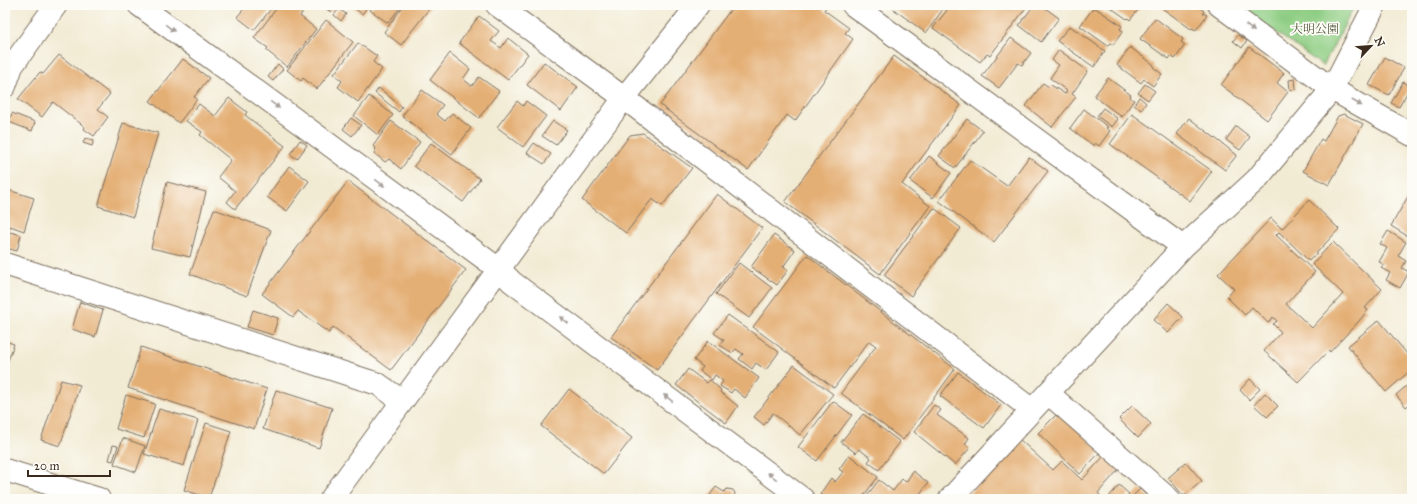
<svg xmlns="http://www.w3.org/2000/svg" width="1417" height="504" font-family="'IM FELL Great Primer','Noto Serif JP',serif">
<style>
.green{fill:#8ecd83;stroke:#647c50}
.building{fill:#e4af75}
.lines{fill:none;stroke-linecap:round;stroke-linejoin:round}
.minor-casing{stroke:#7b6e5e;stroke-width:24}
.tertiary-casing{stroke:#7b6e5e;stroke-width:24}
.secondary-casing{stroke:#7b6e5e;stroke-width:24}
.minor{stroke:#fff;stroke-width:22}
.tertiary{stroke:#fff;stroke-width:22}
.secondary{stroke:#fff;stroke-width:22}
.oneway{fill:#a79f9a}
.labels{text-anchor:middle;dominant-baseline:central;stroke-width:3.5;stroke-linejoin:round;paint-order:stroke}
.park-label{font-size:12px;fill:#545b3c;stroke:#fdfcf7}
</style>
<rect width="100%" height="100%" fill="#fdfcf7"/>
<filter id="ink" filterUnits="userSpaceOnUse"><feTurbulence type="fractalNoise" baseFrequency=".025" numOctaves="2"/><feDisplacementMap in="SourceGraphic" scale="8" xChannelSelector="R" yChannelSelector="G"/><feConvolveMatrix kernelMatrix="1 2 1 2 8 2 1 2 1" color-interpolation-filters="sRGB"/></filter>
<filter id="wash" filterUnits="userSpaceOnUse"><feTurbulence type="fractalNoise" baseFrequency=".012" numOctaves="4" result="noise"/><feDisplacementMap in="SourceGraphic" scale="16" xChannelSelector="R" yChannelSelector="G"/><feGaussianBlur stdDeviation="0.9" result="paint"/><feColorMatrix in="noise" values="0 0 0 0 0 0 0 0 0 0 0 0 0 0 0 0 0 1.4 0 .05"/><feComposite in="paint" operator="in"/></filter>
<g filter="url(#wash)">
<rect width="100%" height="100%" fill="#f2ebd4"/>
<path class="green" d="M1238,5h117l-32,61z"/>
<g id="blocks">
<path class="building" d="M247,5h27l-20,25 -17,-13z
M279,5h29l-8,11 16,13 -29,38 -21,-17 2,-2 -14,-10z
M329,5h7l-5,7 -5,-3z
M350,5h19l-7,9z
M374,5h28l-14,18 -18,-13z
M404,5h28l-31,40 -17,-13z
M734,5h94l-4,5 25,18 -4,5 8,6 -58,82 -8,-6 -39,55 -88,-65z
M888,5h58l-20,28z
M951,5h77l-38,51 -3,-2 -7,8 -47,-34z
M1034,5h7l18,13 -18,24 -22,-17z
M1107,5h35l-12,15 -2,-2 -1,1z
M1164,5h32l8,6 -1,2 4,2 -11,15 -4,-2 -1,1 -29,-21z
M1094,7l28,19 -2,3 3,2 -10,14 -3,-2 -2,3 -28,-20z
M339,9l7,5 -5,7 -7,-6z
M479,16l20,15 -8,10 10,7 7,-10 20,16 -20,26 -49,-37z
M1155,18l28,21 -2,3 4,3 -10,14 -4,-3 -2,3 -29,-20z
M326,20l27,22 -36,47 -14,-11 -2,3 -14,-11z
M1070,26l35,25 -11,16 -37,-26z
M1238,35l9,6 -5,7 -9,-7z
M1011,38l20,15 -9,12 -4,-2 -19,25 -17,-12z
M358,43l19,13 -4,6 9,7 -24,33 -20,-15 4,-6 -8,-7z
M1130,47l24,18 -1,2 9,7 -9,12 -9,-7 -3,4 -24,-18z
M1249,47l35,26 -7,10 11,9 -21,28 -46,-35z
M1059,50l29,21 -16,23 4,3 -24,30 -26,-21 17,-23 6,4 2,-2 14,9 2,-3 -17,-13 9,-13 -7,-5z
M450,53l20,16 -7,10 9,7 7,-9 20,14 -20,27 -49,-38z
M59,55l51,39 -12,15 10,8 -14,19 -10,-7 1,-2 -32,-25 -11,15 -24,-18 22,-27 3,2z
M894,56l67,49 -59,79 28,22 -50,68 -95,-72z
M1385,57l19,11 -15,27 -20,-10z
M183,59l26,19 -15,19 3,2 -18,24 -29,-22z
M544,62l34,25 -17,24 -34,-26z
M278,64l5,5 -10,12 -5,-4z
M1108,78l23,17 -1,3 4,2 -12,17 -28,-21z
M1295,79l1,10 -6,1 -1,-10z
M1403,82l8,4 -12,21 -8,-4z
M1145,84l10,7 -7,9 -10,-7z
M379,88l23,19 -3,5 -24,-19z
M422,90l21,15 -7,9 9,7 7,-8 19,15 -19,26 -50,-38z
M369,96l24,19 -15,20 -24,-19z
M1139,97l7,6 -5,7 -7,-5z
M229,98l18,14 -2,3 40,31 -50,63 -8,-7 8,-11 -17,-14 13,-17 -31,-25 2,-3 -16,-11 13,-17 16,12z
M517,101l6,5 3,-5 20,15 -23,31 -26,-20z
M1103,108l15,11 -6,8 -15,-11z
M1084,109l24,18 -2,1 4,3 -11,15 -4,-3 -1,3 -24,-18z
M12,113l23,9 -3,9 -23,-9z
M1132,114l80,57 -22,30 -80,-57z
M1344,114l19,10 -34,61 -26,-14 18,-32 3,2 14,-25z
M351,118l10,7 -9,11 -9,-7z
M1189,118l48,37 -12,15 -48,-36z
M967,119l16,12 -28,37 -16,-12z
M391,121l29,21 -19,27 -12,-10 -4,3 -11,-9 2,-4 -3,-3z
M553,121l14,9 -11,15 -14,-9z
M123,123l35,10 -25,84 -35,-11z
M1236,126l14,11 -10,13 -14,-10z
M643,133l49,35 -30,38 -10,-7 -26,34 -44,-33 48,-65z
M85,138l9,2 -2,6 -9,-3z
M300,140l7,5 -10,14 -7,-5z
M431,143l49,36 -17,23 -49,-36z
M534,143l17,11 -7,10 -17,-11z
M929,156l22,17 -18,25 -23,-17z
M1029,157l19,14 -54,71 -55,-41 31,-41 37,26z
M289,166l20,15 -22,30 -20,-14z
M348,181l118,89 -75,100 -58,-43 -4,6 -31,-22 -5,6 -31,-23z
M167,182l39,10 -16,65 -39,-9z
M5,189l29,9 -10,33 -14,-5 -1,4 -4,-2z
M1410,193l2,1v37l-3,6 -18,-11z
M717,194l45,34 -105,142 -46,-33z
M1309,200l30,29 -30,32 -30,-29 -3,3 39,37 -29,32 26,24 31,-34 -31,-30 21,-22 49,47 -17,19 3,2 -9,11 -29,31 -1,-2 -31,32 -34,-31 17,-19 -8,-8 4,-3 -4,-4 -5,6 -16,-16 -7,8 -18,-18 7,-8 -16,-15 53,-56 11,11z
M934,208l27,20 -50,68 -27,-21z
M214,209l57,21 -24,66 -57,-22z
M1388,231l18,11 -8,14 8,5 -4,7 7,4 -9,16 -14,-8 4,-7 -9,-5 3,-4 -5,-2 8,-14 -7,-4z
M10,232l11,3 -4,16 -11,-3z
M774,235l21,15 -12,17 5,3 -11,15 -26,-18z
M807,255l148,114 -52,71 -62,-47 35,-47 -7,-5 -35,47 -81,-61z
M739,263l33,25 -23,30 -33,-24z
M80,302l23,8 -8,27 -23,-8z
M1168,303l15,14 -15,16 -15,-13z
M253,310l25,8 -5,17 -26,-8z
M728,315l51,37 -13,18 -10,-7 -4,6 -13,-10 4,-5 -7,-5 -4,4 -12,-8 4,-5 -10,-7z
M1379,320l33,40v9l-26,23 -38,-46z
M5,341l9,3 -9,25z
M708,341l51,37 -14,20 -11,-9 -3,4 -11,-7 3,-5 -8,-6 -3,5 -12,-9 3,-4 -9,-7z
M141,347l126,42 -13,40 -126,-41z
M794,365l39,29 -33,41 -27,-22 -9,12 -10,-8z
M688,369l19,14 3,-3 11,10 -1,2 18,14 -12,17 -50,-38z
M958,372l43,33 -17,23 -44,-32z
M1250,379l10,10 -11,11 -9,-10z
M61,380l19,5 -20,61 -19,-6z
M1412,381v21l-6,5 -10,-12z
M569,389l63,49 -28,36 -63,-48z
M276,390l56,18 -13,40 -56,-19z
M1265,393l13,13 -11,11 -13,-12z
M126,395l29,9 -11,34 -28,-9z
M833,401l19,14 -35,46 -19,-14z
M934,405l7,5 -4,5 32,23 -4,6 5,4 -15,17 -41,-33z
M1132,406l19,18 -13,14 -19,-19z
M159,409l39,11 -14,46 -40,-12z
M1059,412l42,39 -21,23 -42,-41z
M863,414l37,28 -21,28 -11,-8 3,-4 -12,-9 -3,4 -15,-11z
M206,423l25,8 -22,67 -25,-8z
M123,438l22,8 -9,26 -22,-8z
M1019,439l34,31 9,-9 20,19 23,-25 14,14 -21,24 6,6h-135l-3,-2z
M113,445l5,1 -5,15 -4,-1z
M849,455l29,22 -17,22h-34l-7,-5 11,-16 4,4 8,-10 -4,-3z
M1186,462l16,19 -18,15 -16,-18z
M913,471l15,12 -12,16h-52l15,-19 14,11 9,-12 4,3z
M1119,485l10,9 -4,5h-16l-1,-1z
M716,487l8,5 3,-3 6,1 2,3 -1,4 3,2h-30z
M1140,489l11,10h-21z"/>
</g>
</g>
<g filter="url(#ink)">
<use href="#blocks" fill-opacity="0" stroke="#7b6e5e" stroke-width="1"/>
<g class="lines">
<defs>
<path id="minor" d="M139,5l361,265 12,12 291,217
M497,5l127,93 408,312
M853,5l330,242
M1219,5l113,84 80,46
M5,86l7,-20 44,-61
M5,264l373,120 24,17
M1048,393l121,106
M950,499l233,-252 74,-68 75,-90 43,-84"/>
<path id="tertiary" d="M331,499l293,-401 74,-93"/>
<path id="secondary" d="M5,470l94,29"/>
</defs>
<use href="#minor" class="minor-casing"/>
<use href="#tertiary" class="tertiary-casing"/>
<use href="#secondary" class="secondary-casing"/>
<use href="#minor" class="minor"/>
<use href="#tertiary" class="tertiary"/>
<use href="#secondary" class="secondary"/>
</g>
<defs><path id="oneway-solid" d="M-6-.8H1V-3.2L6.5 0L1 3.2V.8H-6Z"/></defs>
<g class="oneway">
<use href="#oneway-solid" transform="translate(170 28) rotate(36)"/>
<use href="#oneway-solid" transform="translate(1250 28) rotate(37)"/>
<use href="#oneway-solid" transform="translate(1357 103) rotate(30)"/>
<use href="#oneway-solid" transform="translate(275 105) rotate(36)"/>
<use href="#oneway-solid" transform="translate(380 183) rotate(36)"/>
<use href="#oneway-solid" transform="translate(564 320) rotate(-143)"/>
<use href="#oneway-solid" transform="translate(668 398) rotate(-143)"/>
<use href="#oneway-solid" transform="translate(772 476) rotate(-143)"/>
</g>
</g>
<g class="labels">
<g class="park-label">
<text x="1315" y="29">大明公園</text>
</g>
</g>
<rect width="1417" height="504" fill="none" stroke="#fdfcf7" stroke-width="20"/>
<g transform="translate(1371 46) rotate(64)" stroke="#fdfcf7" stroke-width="3" paint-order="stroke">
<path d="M0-3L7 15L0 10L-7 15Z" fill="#3b2a1e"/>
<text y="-6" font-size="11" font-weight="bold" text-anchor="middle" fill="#3b2a1e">N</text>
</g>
<path d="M28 470v6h82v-6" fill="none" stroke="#3b2a1e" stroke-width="2"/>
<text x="34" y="470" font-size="12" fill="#3b2a1e" stroke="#fdfcf7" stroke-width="3" paint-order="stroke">20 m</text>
</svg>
